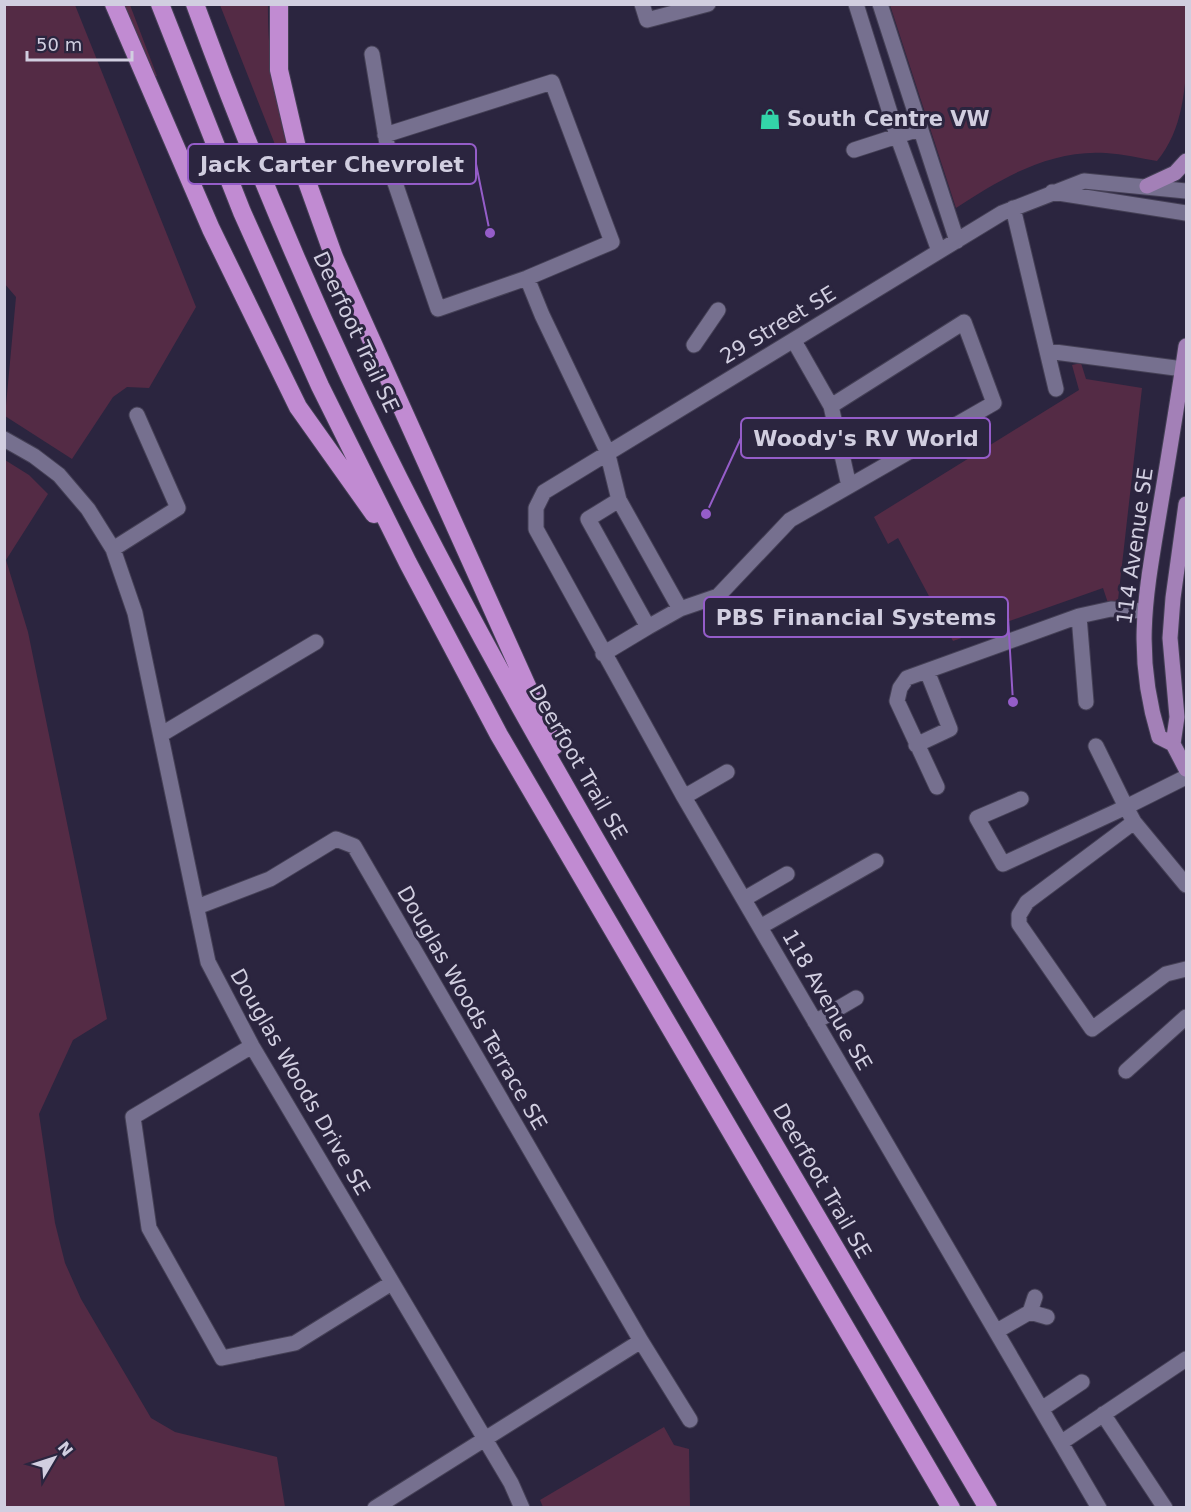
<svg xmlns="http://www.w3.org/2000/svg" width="1191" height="1512" font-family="'DejaVu Sans',sans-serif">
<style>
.green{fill:#542b45}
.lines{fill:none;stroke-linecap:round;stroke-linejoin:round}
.minor-casing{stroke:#454056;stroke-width:17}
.major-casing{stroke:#454056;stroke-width:17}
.highway-casing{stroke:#454056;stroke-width:20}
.minor{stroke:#76708f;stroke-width:15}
.major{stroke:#a380b7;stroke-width:15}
.highway{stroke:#c18bd2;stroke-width:18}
.labels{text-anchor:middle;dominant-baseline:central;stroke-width:6;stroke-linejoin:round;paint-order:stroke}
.poi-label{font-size:21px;font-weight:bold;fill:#d1cee0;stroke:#2b253f;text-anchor:start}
.street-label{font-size:21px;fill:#d1cee0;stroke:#2b253f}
.leader{fill:none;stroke:#955dc9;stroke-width:2}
.callout-dot{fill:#955dc9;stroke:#2b253f;stroke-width:2}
.callout{fill:#2b253f;stroke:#955dc9;stroke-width:2}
.callout-label{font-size:22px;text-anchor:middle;font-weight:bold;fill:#d1cee0}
</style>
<rect width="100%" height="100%" fill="#2b253f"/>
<path class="green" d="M4,5h71l121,302 -47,81 -22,-1 -14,10 -41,62 -67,-43 11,-119 -12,-14z
M121,5h9l27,71 -6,2z
M220,5h48c-1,60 12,119 29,178l-6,2z
M890,5h296c1,51 5,116 -29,156 -17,-3 -34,-7 -51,-8 -56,-4 -106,26 -150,55z
M1081,363l5,16 56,9 -24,212 -10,3 -5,-15 -150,53 -55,-103 -10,6 -14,-27 205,-127 -7,-25z
M5,460l24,15 19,19 -42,66 22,72 79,387 -34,21 -34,74 16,109 10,40 16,36 70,119 24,14 102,25 8,50h-280z
M664,1427l10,18 15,4 1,58h-147l-3,-7z"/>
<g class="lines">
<defs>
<path id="minor" d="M642,4l5,16 61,-16
M856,4l41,131 42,116
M880,4l77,237
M372,54l20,120 46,135 89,-31 85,-36 -60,-160 -167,53
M854,150l65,-21
M1052,192l134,21
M1013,208l43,181
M527,278l15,37 65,136 12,49 -31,19 60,108 -45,27
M794,341l37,65
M694,345l24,-35
M1047,351l136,18
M4,439l30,17 25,19 29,34 25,40 22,64 73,349 44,84 259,437 11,25
M619,500l61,109 -32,18
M113,549l65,-41 -41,-93
M680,609l38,-13 72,-76 204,-117 -30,-81 -133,84 18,80
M1079,616l7,86
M162,734l154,-92
M916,745l34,-16 -23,-58
M1096,746l30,61 60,-30
M937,787l-40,-86 3,-13 7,-10 172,-62 32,-7 32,2
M684,797l43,-25
M1021,799l-44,19 26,46 123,-57 8,15 52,63
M1134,822l-107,80 -8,13v9l73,105 74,-55 20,-5
M744,899l43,-25
M197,907l73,-28 66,-40 18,7 287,495 -266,167
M760,927l116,-66
M815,1022l41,-24
M252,1046l-119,71 16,111 73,130 73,-15 95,-59
M1126,1071l60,-54
M1030,1312l5,-15
M997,1331l33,-19 17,5
M641,1341l49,79
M1043,1408l39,-26
M1103,1414l62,94
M1062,1442l124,-83
M1099,1508l-415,-711 -148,-268v-21l8,-16 458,-279 82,-32 102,10"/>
<path id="major" d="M1147,186l28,-13 11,-12
M1186,346c-8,54 -17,108 -26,162 -14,85 -27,144 -1,229l14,7 13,25
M1173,744l4,-27 -7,-79 3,-40 13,-94"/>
<path id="highway" d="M114,4l97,225 87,178 76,107
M160,4l82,208 78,174 88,177 91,172 452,773
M195,4c46,126 97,250 154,372 98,209 214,409 331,608 103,174 205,349 308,524
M279,4v66l22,95 33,92 220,489"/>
</defs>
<use href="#minor" class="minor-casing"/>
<use href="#major" class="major-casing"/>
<use href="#highway" class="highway-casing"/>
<use href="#minor" class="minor"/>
<use href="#major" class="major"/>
<use href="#highway" class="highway"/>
</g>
<defs>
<symbol id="shop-bare" viewBox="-9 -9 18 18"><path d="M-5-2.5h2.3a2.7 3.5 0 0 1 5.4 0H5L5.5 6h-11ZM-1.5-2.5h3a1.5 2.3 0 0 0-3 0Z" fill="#33d4a8" stroke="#2b253f" stroke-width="2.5" paint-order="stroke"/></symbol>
</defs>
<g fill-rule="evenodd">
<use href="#shop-bare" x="755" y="104" width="30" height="30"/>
</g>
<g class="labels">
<g class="poi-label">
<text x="787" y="119">South Centre VW</text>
</g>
<g class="street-label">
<text transform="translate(778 325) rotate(-31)">29 Street SE</text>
<text transform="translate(356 332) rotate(65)">Deerfoot Trail SE</text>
<text transform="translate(1135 546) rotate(-82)">114 Avenue SE</text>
<text transform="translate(578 762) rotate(60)">Deerfoot Trail SE</text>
<text transform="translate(827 1000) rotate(60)">118 Avenue SE</text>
<text transform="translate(472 1008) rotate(60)">Douglas Woods Terrace SE</text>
<text transform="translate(300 1082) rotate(60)">Douglas Woods Drive SE</text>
<text transform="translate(822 1181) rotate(60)">Deerfoot Trail SE</text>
</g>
</g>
<path class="leader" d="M490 233L476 164M706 514L741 438M1013 702L1008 617"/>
<g class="callout-dot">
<circle cx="490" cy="233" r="6"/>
<circle cx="706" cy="514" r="6"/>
<circle cx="1013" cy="702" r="6"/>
</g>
<g class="callout">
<rect x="188" y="144" width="288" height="40" rx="6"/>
<rect x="741" y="418" width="249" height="40" rx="6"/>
<rect x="704" y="597" width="304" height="40" rx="6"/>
</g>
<g class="callout-label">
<text x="332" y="172">Jack Carter Chevrolet</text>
<text x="866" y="446">Woody's RV World</text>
<text x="856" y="625">PBS Financial Systems</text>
</g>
<rect width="1191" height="1512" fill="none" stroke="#d1cee0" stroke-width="12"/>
<g transform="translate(54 1458) rotate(51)" stroke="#2b253f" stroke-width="4.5" paint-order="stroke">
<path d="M0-4.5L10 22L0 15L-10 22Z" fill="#d1cee0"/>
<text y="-9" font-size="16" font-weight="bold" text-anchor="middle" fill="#d1cee0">N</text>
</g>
<path d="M27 51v9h105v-9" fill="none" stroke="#d1cee0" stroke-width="3"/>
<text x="36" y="51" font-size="18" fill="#d1cee0" stroke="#2b253f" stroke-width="4.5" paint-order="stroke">50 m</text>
</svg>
